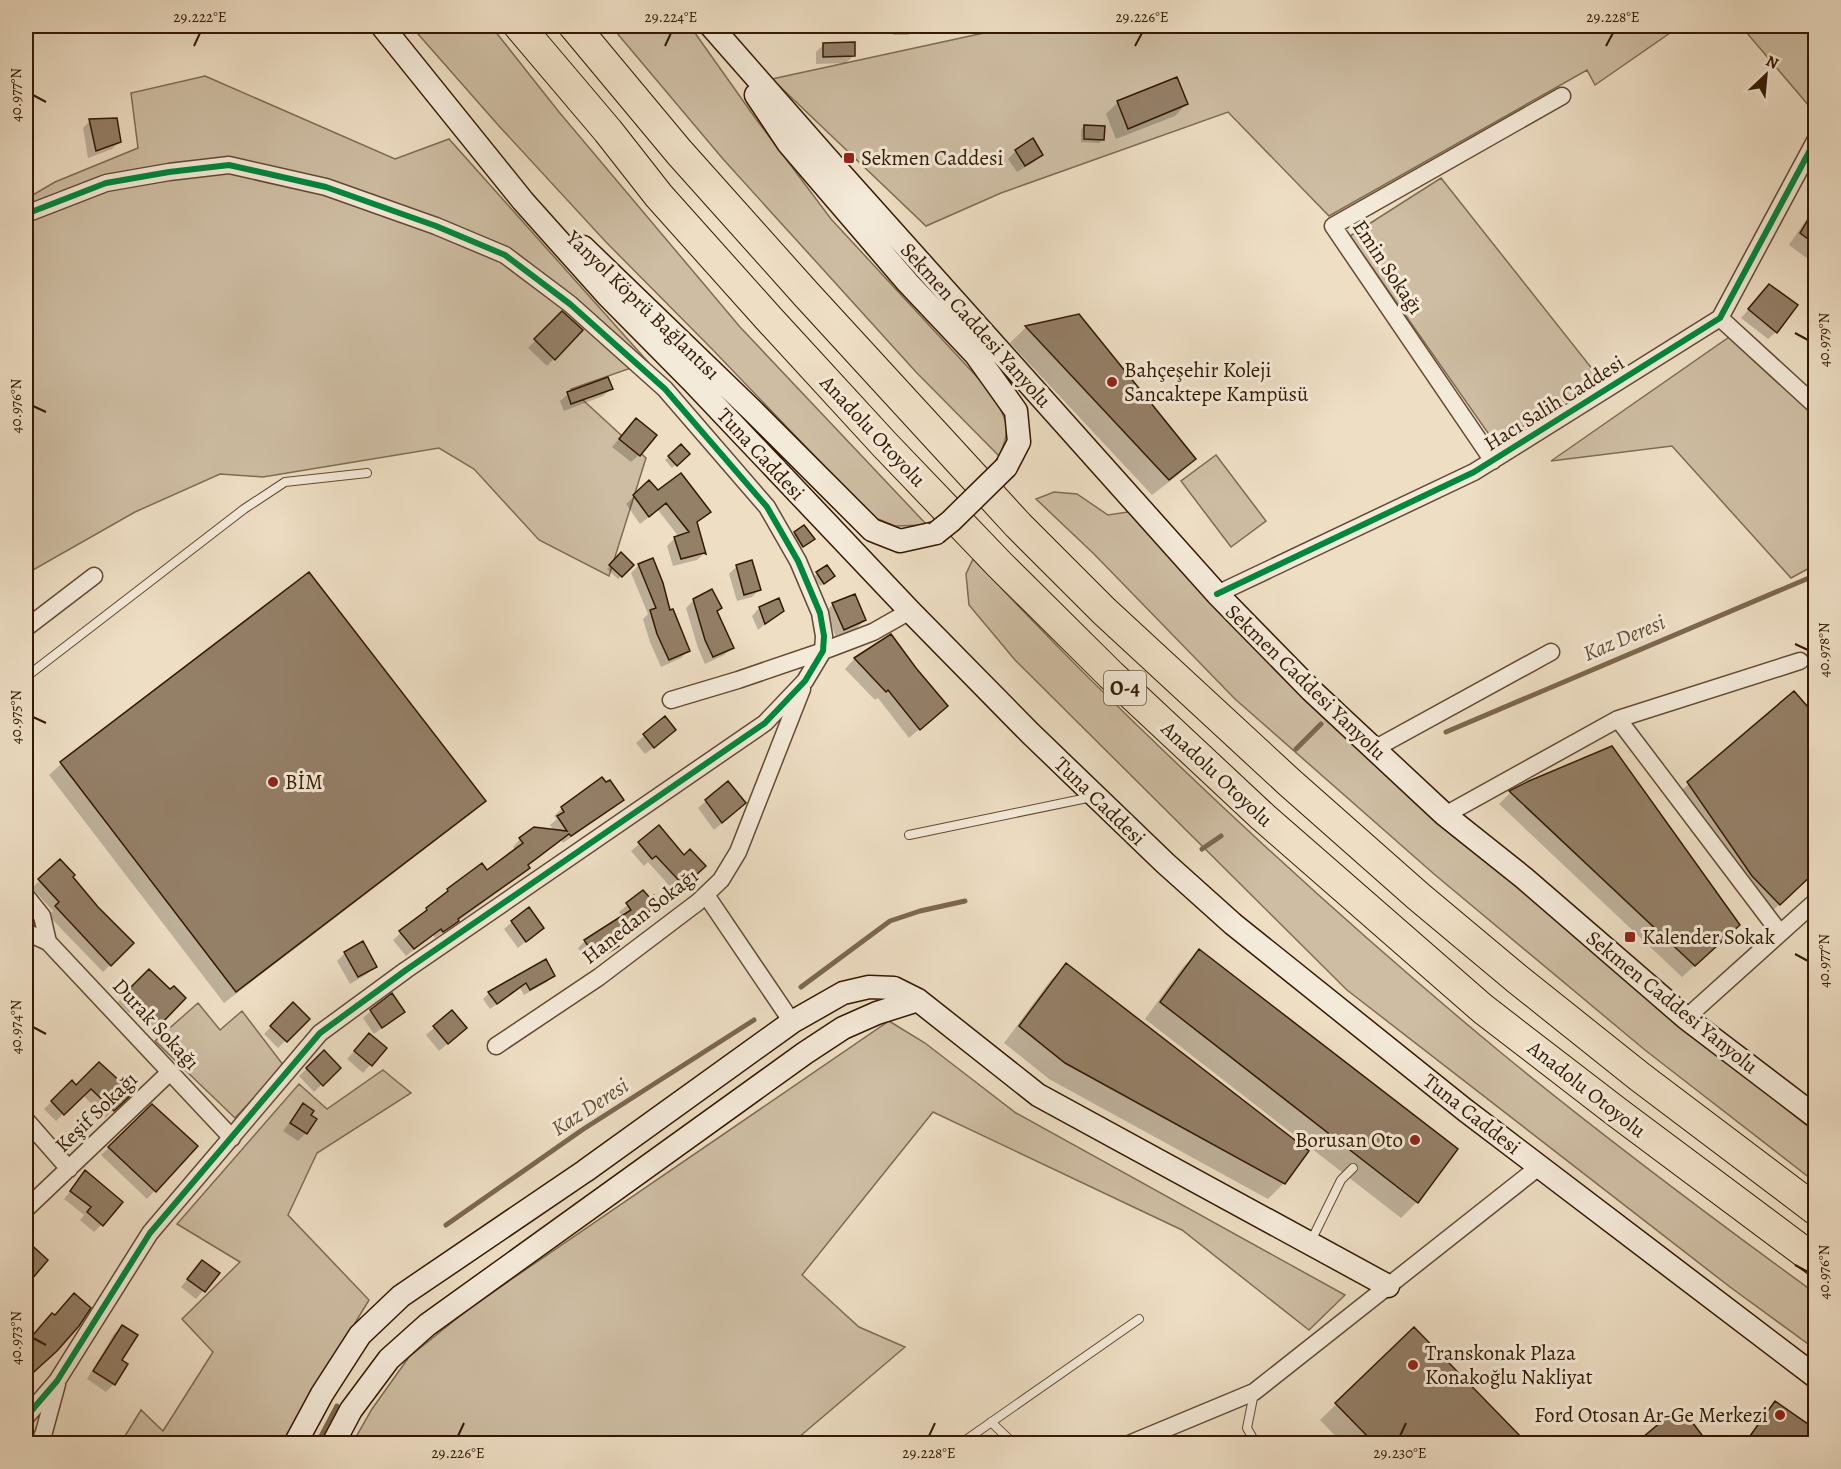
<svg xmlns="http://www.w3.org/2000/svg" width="1841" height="1469" font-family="Alegreya,serif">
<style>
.green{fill:#cebda3;stroke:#806b52;stroke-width:1.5}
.shadow{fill:#0003}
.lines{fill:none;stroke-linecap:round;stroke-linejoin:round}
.stream{stroke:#7d674f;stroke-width:5}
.building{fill:#947f67;stroke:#331902;stroke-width:1.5}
.service-casing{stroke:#624a32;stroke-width:10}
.minor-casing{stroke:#624a32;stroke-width:19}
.secondary-casing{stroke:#331902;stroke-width:25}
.motorway-casing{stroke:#331902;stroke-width:32}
.service{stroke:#f4ead9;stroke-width:8}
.minor{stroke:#f4ead9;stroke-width:16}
.secondary{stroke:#f4ead9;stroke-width:22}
.motorway{stroke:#eedec4;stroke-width:30}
.secondary-bridge-casing{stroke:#331902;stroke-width:25;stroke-linecap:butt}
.secondary-bridge{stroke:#f4ead9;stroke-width:22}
.cycleway-casing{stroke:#f4ead9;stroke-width:10}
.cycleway{stroke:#00873e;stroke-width:6}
.ticks{fill:none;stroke:#331902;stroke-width:2}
.poi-dot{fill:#8f2418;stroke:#f4ead9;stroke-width:2}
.labels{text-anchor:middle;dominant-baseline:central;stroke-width:6;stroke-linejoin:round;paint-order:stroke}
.shield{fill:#f4ead9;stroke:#6d5842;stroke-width:1.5}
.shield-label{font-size:20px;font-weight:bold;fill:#331902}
.poi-label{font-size:21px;fill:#331902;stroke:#f4ead9;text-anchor:start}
.street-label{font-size:21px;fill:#331902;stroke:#f4ead9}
.water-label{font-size:22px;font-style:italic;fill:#644d35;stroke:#f4ead9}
.neatline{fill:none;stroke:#331902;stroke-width:2}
.ticks-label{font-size:15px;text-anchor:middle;fill:#331902}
</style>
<rect width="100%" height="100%" fill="#eedec4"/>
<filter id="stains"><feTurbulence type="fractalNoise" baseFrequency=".00333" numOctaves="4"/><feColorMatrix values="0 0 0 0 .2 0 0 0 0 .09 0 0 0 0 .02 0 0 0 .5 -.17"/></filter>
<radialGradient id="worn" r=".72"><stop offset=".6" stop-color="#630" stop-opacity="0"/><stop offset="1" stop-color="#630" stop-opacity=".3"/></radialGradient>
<path class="green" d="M411,26h80l68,86 181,215 187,198 -32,1 -22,-9 -160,-167 -108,-109 -106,-115z
M611,26h79l66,93 75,100 158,171c16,28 25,35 10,66l-83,-84 -193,-213z
M1016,26h664l-85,59 -8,-15 -258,146 -101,-104 -227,81 -75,33 -154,-147z
M1741,26h74v87z
M205,76l190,83 54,-20 199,223 -77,27 75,69 -37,118 -70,-36 -65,-71 -35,-21 -176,29 -43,-3 -85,38 -109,62v-375l29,-17 83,-34 -7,-55z
M1441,178l160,202 -106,63 -145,-207z
M1735,333l80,77v155l-24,13 -119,-132 -121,15z
M1216,455l50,66 -35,26 -50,-66z
M1054,492l23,2 31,21 26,-4 548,515 133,106v50l-170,-132 -211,-176 -199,-175 -141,-145 -58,-55z
M973,559c42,43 83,87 126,129 128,126 261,248 400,363 102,84 209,164 316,242v56l-85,-62 -383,-297 -332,-330 -46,-55 -3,-31z
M198,1003l22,27 22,-19 42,55 -49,52 -80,-77z
M889,1021l36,22 91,70 329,182 -36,35 -127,-100 -249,-118 -131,163 57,52 46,20 -113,96 -440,1 20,-35 37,-52 62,-50z
M383,1070l28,23 -94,60 -29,62 81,85 -87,143 -162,1 21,-34 22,21 50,-79 -31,-33 58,-57 -63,-38 122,-140 28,25z"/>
<path class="shadow" d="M893,26h23v1l-8,8h-15z
M823,45l31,10 -8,8 -30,1v-12z
M1118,102l68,2 -11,12 -59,23 -10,-25z
M90,121l30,20 -8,8 -24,9 -5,-30z
M1084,126l19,14 -4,3 -18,-1v-12z
M1016,151l25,3 -7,8 -17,10 -9,-13z
M1816,205v60l-27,-20z
M1769,286l7,46 -8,7 -27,-21z
M562,313l19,17 -34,36 -19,-18z
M1078,315l116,144 -16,16 -26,20 -142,-152 16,-16z
M611,389l-8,7 -39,15 -4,-10 8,-7z
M629,427l10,28 -8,7 -19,-15z
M681,446l7,8 -16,14 -7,-8z
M649,482l9,10 51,20 -13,11 9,30 -8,7 -24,6 -6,-20 8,-8 4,-1 -21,-27 -18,14 -14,-20z
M804,527l5,15 -10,7 -8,-12z
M621,554l11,11 -14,14 -11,-10z
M751,562l8,28 -7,7 -15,4 -8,-27 7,-7z
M639,565l30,47 20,38 -8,8 -20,9 -11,-25 -7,-23 5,-5 -17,-41z
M827,567l3,13 -10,6 -7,-9z
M309,574l175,227 -12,12 -248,190 -175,-228 12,-11z
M694,600l21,11 17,37 -8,7 -19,9 -7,-16 -12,-40z
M779,600l4,10 -25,20 -6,-14 7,-8z
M833,604l32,16 -8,8 -21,9 -10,-25z
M891,636l55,70 -37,32 -31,-40 -3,2 -30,-31 9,-10z
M1794,693l22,24v153l-48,45 -92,-120z
M665,718l1,20 -21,16 -9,-11z
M1529,782l197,155 -44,40 -183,-173 11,-11z
M606,784l16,15 -7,8 -52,36 -2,-3 -35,26 2,2 -8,8 -85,62 -2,-3 -27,21 -13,-16 55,-50 39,-18 29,-21 -3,-4 7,-8 34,-8 -4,-6 7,-6 -3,-3 8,-8z
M706,801l30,10 -22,19 -16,-22z
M659,827l37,47 -20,19 -28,-31 -4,4 -13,-15z
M60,861l11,17 61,65 -29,29 -55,-57 5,-4 -21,-23z
M643,892l-19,41 -10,9 3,4 -17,14 -4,-5 -10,6 -8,-13 7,-7 38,-24 -4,-5z
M512,922l30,6 -24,20 -14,-19z
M362,943l13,23 -8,8 -17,10 -13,-23 8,-8z
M1199,951l218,251 -16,16 -256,-199 38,-52z
M545,961l8,14 -6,7 -23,13 -4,-7 -30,21 -7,-10 6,-6z
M1066,965l218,218 -16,16 -219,-120 -45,-36 46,-62z
M26,969l4,4 -4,4z
M149,971l21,20 14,7 -32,33 -21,-20 -2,2 -11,-11z
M293,1004l15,15 -30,29 -14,-14z
M371,1011l32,1 -29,22 -11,-16z
M452,1012l6,23 -19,16 -13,-16z
M369,1035l16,13 -22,25 -16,-14z
M324,1052l15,16 -25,24 -15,-16z
M72,1082l4,5 55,6 -26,25 -22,-23 -27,26 -12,-12z
M303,1105l3,28 -8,8 -15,-10z
M152,1106l44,40 -49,53 -46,-44z
M85,1173l17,51 -8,8 -14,-12 4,-5 -20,-16z
M26,1242l20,18 -20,24z
M202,1262l16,11 -22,26 -15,-12z
M122,1327l-2,34 -6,23 -8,8 -19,-13 27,-45z
M1414,1329l110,115h-181l-23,-24z
M27,1340l21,19 -22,19v-37z
M1776,1403l40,28v13h-73l21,-29z
M1680,1408l27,36h-69z"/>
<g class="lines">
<path class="stream" d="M1446,732l370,-157
M1296,749l25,-25
M1202,849l19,-13
M801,987l89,-66 30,-10 45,-10
M446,1225l136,-95 172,-110
M317,1444l20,-38"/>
</g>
<path class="building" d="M855,42v14l-32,1v-14z
M1177,77l11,27 -60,25 -11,-28z
M117,118l4,24 -25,9 -7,-32z
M1084,125l21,1 -1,14 -20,-1z
M1033,138l10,17 -18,11 -10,-16z
M1815,208v36l-15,-11z
M1769,284l29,21 -21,28 -29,-24z
M562,311l21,19 -28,30 -21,-21z
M1079,314l117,145 -27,21 -144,-154z
M608,377l5,12 -42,15 -4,-12z
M636,418l21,17 -17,21 -21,-17z
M681,444l9,10 -13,12 -9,-10z
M681,473l30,39 -14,10 9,32 -2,-1 -23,6 -7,-22 15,-5 -23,-29 -17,14 -16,-22 16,-15 9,10z
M804,525l11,14 -12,8 -9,-15z
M621,552l13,13 -12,12 -13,-12z
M653,558l10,25 7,27 3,-1 17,42 -21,9 -12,-26 -7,-24 6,-2 -18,-44z
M752,560l9,30 -17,5 -8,-30z
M827,565l8,11 -11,8 -8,-12z
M309,572l177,229 -250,191 -176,-230z
M712,589l10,19 -5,3 17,37 -21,9 -8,-17 -12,-41z
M855,594l11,26 -22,10 -12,-27z
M779,598l5,13 -19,13 -6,-17z
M891,634l25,34 32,38 -28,24 -32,-40 -2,2 -32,-34z
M1794,691l21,24v157l-35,33 -28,-29 -65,-94z
M665,716l11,14 -22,18 -11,-14z
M1612,746l128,179 -45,41 -186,-175 20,-10z
M602,777l4,5 4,-2 14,20 -53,36 -2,-2 -41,31 2,3 -72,51 1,2 -16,11 -2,-3 -27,20 -15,-18 28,-21 -1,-2 22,-17 -1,-2 35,-26 5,7 36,-27 -4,-5 15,-11 33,4 -10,-15 7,-4 -3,-5z
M728,781l18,22 -24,20 -17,-23z
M659,825l25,30 6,-6 16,17 -22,20 -28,-30 -4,3 -14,-17z
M60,859l15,16 -2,2 25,30 36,36 -23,23 -56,-60 4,-4 -21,-23z
M643,890l7,8 4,-3 6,8 -36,28 2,2 -11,7 4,6 -11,7 -3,-5 -11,7 -10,-15 47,-30 -5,-7z
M529,907l15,21 -18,14 -15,-21z
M363,941l14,26 -19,10 -14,-25z
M1199,949l259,200 -40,54 -258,-201z
M546,959l9,17 -25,14 -4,-7 -29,21 -9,-12z
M1066,963l243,188 -24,33 -220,-121 -46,-37z
M149,969l21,20 4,-3 12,12 -26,27 -21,-21 -2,2 -13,-12z
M392,993l13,19 -23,16 -12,-18z
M293,1002l17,17 -23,23 -17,-16z
M452,1010l15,18 -19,16 -15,-18z
M369,1033l18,15 -15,18 -18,-15z
M324,1050l17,18 -18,18 -17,-18z
M99,1062l34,31 -19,18 -23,-22 -27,26 -13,-14 21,-21 4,5z
M303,1103l11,8 -3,4 6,4 -10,15 -17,-11z
M152,1104l46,42 -42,46 -48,-45z
M85,1170l38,32 -20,24 -16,-14 4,-5 -21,-16z
M26,1240l22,20 -22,26z
M202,1260l18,13 -15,19 -18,-13z
M74,1293l17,15 -12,18 -22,25 -31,28v-36l26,-30 3,2z
M122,1325l16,10 -16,25 6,4 -13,21 -22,-14z
M1414,1327l113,116h-153l-39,-40z
M1775,1401l40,28v14h-70z
M1680,1406l28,37h-72z"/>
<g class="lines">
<defs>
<path id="service" d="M26,677l218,-168 41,-27 82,-9
M909,835l183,-38
M1311,1241l30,-61 12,-12
M1254,1393l-7,35 9,16
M991,1422l23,22
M960,1444l179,-125"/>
<path id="minor" d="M26,214l80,-31 63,-11 60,-7 97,22 110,39 69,29 65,49 95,85 102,118 31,54 22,52 4,23 -1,15 -18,30 -40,42 -359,247 -86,63 -170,200 -93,148 -31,36
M1720,318l96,88
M1493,461l-160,-235 229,-130
M1217,594l257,-122 246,-154 96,-179
M26,628l68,-52
M671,700l67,-20 85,-29 50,-19 37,-21
M1618,719l162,214
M1374,749l177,-97
M1445,815l173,-96 182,-58
M706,895l86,127
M26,896l16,20 6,26
M26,932l22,10 184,196
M1686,1018l130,-117
M496,1046l103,-69 99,-75 23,-22 17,-28 64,-163
M26,1120l43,49
M26,1209l144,-137
M39,1444l5,-12 13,-48
M1129,1444l125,-52 286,-226"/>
<path id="secondary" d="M382,26l141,175 84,94 86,87 217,229 120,122 135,130 68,61 232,186 351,267
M711,26l115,131 391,437 94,96 134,125 79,63 162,140 130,99
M756,95l32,48 120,140 68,72 40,56 3,31 -13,25
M583,247l170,164 119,119 28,11 36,-8
M295,1444l27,-50 38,-59 41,-39 184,-125 207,-149 51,-29 26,-6 25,1 24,12 120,95 350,191
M333,1444l18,-34 38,-51 38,-34 378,-272 38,-25 34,-15 41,-13"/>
<path id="motorway" d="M519,26l89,105 51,65 112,125 114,124 115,120 111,110 152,142 220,192 135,104 198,148
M574,26l105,126 127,142 212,231 86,86 185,171 129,114 98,82 124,99 176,133"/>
</defs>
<use href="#service" class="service-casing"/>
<use href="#minor" class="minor-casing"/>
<use href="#secondary" class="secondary-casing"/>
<use href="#motorway" class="motorway-casing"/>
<use href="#service" class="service"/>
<use href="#minor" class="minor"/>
<use href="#secondary" class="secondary"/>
<use href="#motorway" class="motorway"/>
<defs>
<path id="secondary-bridge" d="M936,533l15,-12 55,-54"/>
</defs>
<use href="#secondary-bridge" class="secondary-bridge-casing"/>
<use href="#secondary-bridge" class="secondary-bridge"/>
<defs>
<path id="cycleway" d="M26,214l80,-31 63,-11 60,-7 97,22 110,39 69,29 65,49 95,85 102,118 31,54 22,52 4,23 -1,15 -18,30 -40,42 -359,247 -86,63 -170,200 -93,148 -31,36
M1217,594l257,-122 246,-154 96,-179"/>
</defs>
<use href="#cycleway" class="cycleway-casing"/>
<use href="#cycleway" class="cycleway"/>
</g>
<path class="ticks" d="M194,46l6,-13M665,46l6,-13M1135,46l7,-13M1606,46l7,-13M33,95l13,7M1795,333l13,7M33,406l13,6M1795,644l13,6M33,717l13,6M1795,954l13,7M33,1027l13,7M1795,1265l13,7M33,1338l13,7M458,1436l6,-13M929,1436l6,-13M1400,1436l6,-13"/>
<g class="poi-dot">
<rect x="843" y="152" width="12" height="12" rx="3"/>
<circle cx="1112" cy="382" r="6"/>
<circle cx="273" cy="782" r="6"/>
<rect x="1624" y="931" width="12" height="12" rx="3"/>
<circle cx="1415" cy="1140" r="6"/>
<circle cx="1413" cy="1365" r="6"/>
<circle cx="1780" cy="1415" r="6"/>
</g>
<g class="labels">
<rect class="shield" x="1104" y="671" width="42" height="34" rx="4.5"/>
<g class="shield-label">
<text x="1125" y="688">O-4</text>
</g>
<g class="poi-label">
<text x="861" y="158">Sekmen Caddesi</text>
<text x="1124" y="370">Bahçeşehir Koleji<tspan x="1124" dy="24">Sancaktepe Kampüsü</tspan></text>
<text x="285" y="782">BİM</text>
<text x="1642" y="937">Kalender Sokak</text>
<text x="1403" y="1140" text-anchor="end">Borusan Oto</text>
<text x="1425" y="1353">Transkonak Plaza<tspan x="1425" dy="24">Konakoğlu Nakliyat</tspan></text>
<text x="1768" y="1415" text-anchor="end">Ford Otosan Ar-Ge Merkezi</text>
</g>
<g class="street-label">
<text transform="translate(1388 267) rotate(56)">Emin Sokağı</text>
<text transform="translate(643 305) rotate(44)">Yanyol Köprü Bağlantısı</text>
<text transform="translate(976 325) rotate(48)">Sekmen Caddesi Yanyolu</text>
<text transform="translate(1554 403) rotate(-32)">Hacı Salih Caddesi</text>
<text transform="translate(873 431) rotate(47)">Anadolu Otoyolu</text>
<text transform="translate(761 454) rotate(47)">Tuna Caddesi</text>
<text transform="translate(1306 682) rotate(44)">Sekmen Caddesi Yanyolu</text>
<text transform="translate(1217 774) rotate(43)">Anadolu Otoyolu</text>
<text transform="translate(1100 801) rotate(44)">Tuna Caddesi</text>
<text transform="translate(640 916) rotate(-38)">Hanedan Sokağı</text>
<text transform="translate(1672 1002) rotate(39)">Sekmen Caddesi Yanyolu</text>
<text transform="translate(156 1024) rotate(47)">Durak Sokağı</text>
<text transform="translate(1587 1089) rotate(38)">Anadolu Otoyolu</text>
<text transform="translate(96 1112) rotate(-44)">Keşif Sokağı</text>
<text transform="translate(1472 1114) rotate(38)">Tuna Caddesi</text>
</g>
<g class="water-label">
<text transform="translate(1624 638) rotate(-23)">Kaz Deresi</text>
<text transform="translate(590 1107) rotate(-33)">Kaz Deresi</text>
</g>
</g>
<rect width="1841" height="1469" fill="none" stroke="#eedec4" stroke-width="66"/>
<g transform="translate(1766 75) rotate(26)" stroke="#f4ead9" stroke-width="4.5" paint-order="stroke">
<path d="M0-4.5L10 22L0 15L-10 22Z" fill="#331902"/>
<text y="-9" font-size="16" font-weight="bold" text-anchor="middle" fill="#331902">N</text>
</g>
<rect x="33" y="33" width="1775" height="1403" class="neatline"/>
<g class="ticks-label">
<text x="200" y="22">29.222°E</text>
<text x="671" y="22">29.224°E</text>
<text x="1142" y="22">29.226°E</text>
<text x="1613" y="22">29.228°E</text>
<text transform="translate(16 95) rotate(-90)" y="5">40.977°N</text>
<text transform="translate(1824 340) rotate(-90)" y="5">40.979°N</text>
<text transform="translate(16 406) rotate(-90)" y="5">40.976°N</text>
<text transform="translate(1824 650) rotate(-90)" y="5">40.978°N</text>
<text transform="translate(16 717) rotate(-90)" y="5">40.975°N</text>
<text transform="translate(1824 961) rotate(-90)" y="5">40.977°N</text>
<text transform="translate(16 1027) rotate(-90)" y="5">40.974°N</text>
<text transform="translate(1824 1272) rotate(-90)" y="5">40.976°N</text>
<text transform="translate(16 1338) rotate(-90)" y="5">40.973°N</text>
<text x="458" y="1458">29.226°E</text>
<text x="929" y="1458">29.228°E</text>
<text x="1400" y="1458">29.230°E</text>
</g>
<rect width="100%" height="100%" filter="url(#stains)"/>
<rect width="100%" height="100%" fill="url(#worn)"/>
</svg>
